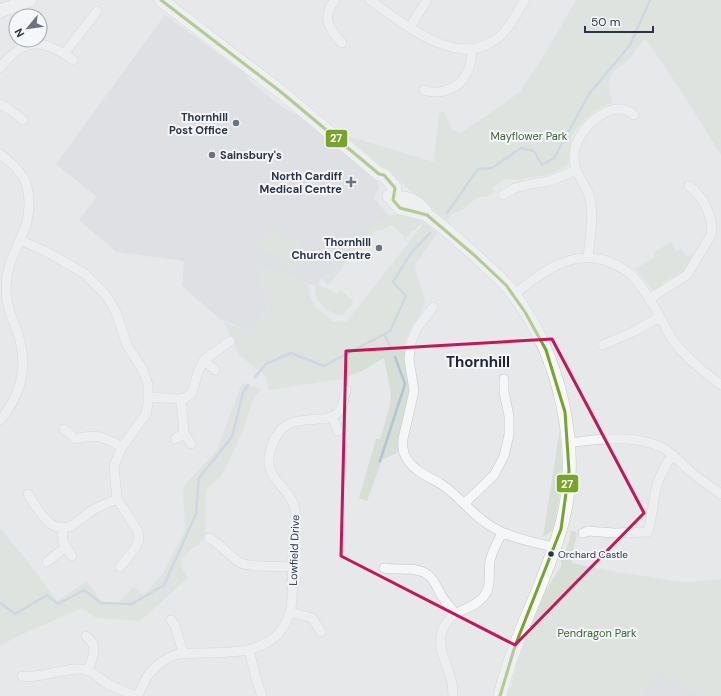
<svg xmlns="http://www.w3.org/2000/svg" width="721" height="696" font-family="'DM Sans',sans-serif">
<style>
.built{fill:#d4d7dd}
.green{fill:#d6ded6}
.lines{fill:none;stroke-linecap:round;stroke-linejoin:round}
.stream{stroke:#b4c4d5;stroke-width:2.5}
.street-casing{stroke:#c4c6c8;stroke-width:10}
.secondary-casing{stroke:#c4c6c8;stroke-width:14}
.street{stroke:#f5f6f7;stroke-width:9}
.secondary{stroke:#f8f8f8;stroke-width:13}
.bus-1-casing{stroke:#f4f6f9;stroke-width:6}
.bus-1{stroke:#78a42b;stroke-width:3}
.marked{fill:none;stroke:#c2185b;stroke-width:3;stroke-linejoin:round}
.poi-dot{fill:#6c737f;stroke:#f4f6f9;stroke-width:1.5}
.bus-dot{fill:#2b3445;stroke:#f4f6f9;stroke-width:1.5}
.labels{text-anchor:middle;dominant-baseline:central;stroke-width:4;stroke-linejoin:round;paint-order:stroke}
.bus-label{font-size:10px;fill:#2b3445;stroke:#f4f6f9;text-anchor:start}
.poi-label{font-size:11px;font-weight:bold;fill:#2b3445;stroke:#f4f6f9;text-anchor:end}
.park-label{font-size:11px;fill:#3f6138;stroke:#f4f6f9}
.street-label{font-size:11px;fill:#2b3445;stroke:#f4f6f9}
.district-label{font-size:15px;font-weight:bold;fill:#1d2536;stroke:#f4f6f9}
.line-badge{stroke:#f4f6f9;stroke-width:1.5}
.badge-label{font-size:11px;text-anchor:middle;font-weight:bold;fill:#fff}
</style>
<rect width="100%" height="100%" fill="#e6e8ea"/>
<path class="built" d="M165,15l79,58 8,10 30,24 19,10 76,64 2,5 -1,4 -4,8 15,18 -16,9 -34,43 -9,7 -10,3 -1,8 -15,-3 -2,-3 -47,-15 12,30 -1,16 -16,20 -30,-12 -38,-33 2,-25 -67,-9 -38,-32 18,-23 -41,-33z
M656,669l51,27h-65z"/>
<path class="green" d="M576,0h145v155l-40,-64 -35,-52c-8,5 -10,13 -16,19 -4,5 -10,8 -15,12 -10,9 -5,21 -3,33 -15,4 -34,19 -40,34 -3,9 -1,19 -5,28l-8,5 -12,5 -15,2 -12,3 -15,-1 -12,8c0,2 1,4 -1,6 -2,4 -8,4 -12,4 -10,3 -15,16 -28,16l-5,8 -103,-86 90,27 5,-49 4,-2 10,19 8,3 51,-35 8,-7 20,-29z
M399,214l22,6 16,13 -22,32c1,14 12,30 9,42l-12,19 -6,12 -2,10 6,43 -11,61 -17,8 -15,41 -8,-3 17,-59h4l10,-34 1,-12 -7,-35 -22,13 -21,8 -72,11 -3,-14 -27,-21 -15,-33 25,9 17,-20 1,-16 -13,-31 48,16 2,3 4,1 2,12 5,11 18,14 3,1 11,-1 77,-98 -6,3 -4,5h-3l-2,4 -3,2 1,4 -3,-1 2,-3 -15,-12 -6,4 -2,-1 -1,2h-6l-19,24 -4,-3c14,-19 20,-33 46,-37z
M266,232h13v3l5,3 3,3 9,-1c11,10 0,42 -9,28 -1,-2 -2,-5 -3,-6l-6,-1 -6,-7 -15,-4 -1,-6 8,-3z
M671,242l5,9 5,-3 5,9 12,-6 -13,19 -23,13v4l-7,3h-2l-18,-21 20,-12 -2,-4z
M350,254l2,2 -24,29 -8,-7 15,-6z
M316,285l6,1 16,8 3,-4 12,11 -1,4 -10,10c-9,1 -21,-9 -25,-17 -2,-4 -2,-8 -1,-13z
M242,383l19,6 -9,12 -8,27 -19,41 -4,7 -15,14 -1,47 -7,8 -8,5 -9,10 1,8 6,10 -48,43 -44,-3 -14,-10 -64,28 -18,10v-118l25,30 32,43 30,-20 14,20 17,2 15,-16 11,8 19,-22 22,-42 -2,-44 34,-37z
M560,428l2,39 -2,27 -5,27 -3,10 -9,6z
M571,531h3l3,2c-1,10 -7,20 -5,30l39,8 63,10 14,1 33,-3v117h-18l-10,-5 -7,3 -3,-3 -1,-5 -26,-14c-2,8 -10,16 -14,24h-141l6,-7 4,-1 5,-21v-5l6,-14 1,-6 5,-8 18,-44 16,-25 -2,-8 6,-8 3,-7z"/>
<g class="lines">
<path class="stream" d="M447,213l31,-44 14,-1 29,-20 13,3 8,14 12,-7 35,-64 41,-49 20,-45
M384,334l7,14
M255,377l11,-13 25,-11 33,13 66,-35 16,-35 -13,-14 18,-29 19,-20
M380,461l25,-77 -10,-27
M0,603l15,11 32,-19 11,9 26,-14 17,13 31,1 32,-19 32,-71 3,-36 33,-41 11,-44 5,-8"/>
<defs>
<path id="street" d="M335,0c-14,18 -6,29 7,43
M370,0c36,25 94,76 135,31 8,-9 13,-21 20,-31
M410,27l17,-27
M64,54l33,-43
M0,68c24,-31 43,-30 73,-8
M424,90c5,3 9,2 15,2 23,-3 33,-21 33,-43
M0,104l9,5 14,11
M0,154c20,15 30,26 29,53 -1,7 -1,14 -4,21 -8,21 -19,36 -19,60 0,23 9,33 14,53 8,29 -1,57 -20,79
M503,195l12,-7 16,-4 19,-3 26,-11
M20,240l25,11 39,22 22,22 10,17 11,33 17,27 4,13v19l-2,10 -24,33 -8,19 3,33 21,32 1,8 -3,8 -16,20
M588,257c2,-18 6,-39 2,-58 -2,-11 -10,-19 -14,-30 -8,-23 10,-47 30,-57 11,-5 20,-4 28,3
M513,295c28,-22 57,-46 94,-34 11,4 21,9 28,18 15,17 26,40 37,60 13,18 31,32 49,46
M649,299l38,-24 24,-40c3,-18 -8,-39 -22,-49
M433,307l-16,21 -6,14 -2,17 5,32 -11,48c-1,9 0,16 6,23 8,11 21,15 32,22 20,13 34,35 55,45 15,9 41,14 58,18
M603,345l32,-14 25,-14
M204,360l11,10
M149,397l29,2 7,-1 7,-5 6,-21 6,-12 26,-19
M181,399l3,34 7,11
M332,416l6,15
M64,429l12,10c20,-6 28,-2 46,8
M175,439l9,-6
M568,443c29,-4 68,-9 95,5 10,6 19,16 28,24 10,8 20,15 30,22
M28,494c6,9 13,23 23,30 17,11 27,-4 40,-13 8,-5 17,-8 26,-12
M465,503l29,-28 10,-19 5,-21v-19l-5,-24v-13
M62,527l1,15 9,14
M583,533l5,-2 26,2 34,-1c8,-31 3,-49 25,-77
M209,538c12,6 19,17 30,24 9,6 41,4 53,5
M47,562l19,-15
M384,568c11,2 22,0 32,2 18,3 19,16 27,28 4,6 8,10 12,15
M290,612l22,6 9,14
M171,620l4,5 8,28
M86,636c13,10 7,21 2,34
M249,650l7,28 6,18
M22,676c20,3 39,-8 59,-7 12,1 17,9 27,15 9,5 19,8 29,12
M138,696c3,-7 6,-15 11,-22 6,-8 18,-17 29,-20 7,-1 14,0 21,-1 27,-1 60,2 80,-20 5,-6 9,-14 11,-21 4,-15 2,-31 2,-46 1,-18 7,-43 2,-60 -7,-24 -33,-26 -23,-58 14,-45 54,-17 69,-38 4,-6 4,-13 6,-20
M453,696c0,-7 -1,-14 -3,-21 -4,-13 -11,-24 -9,-38 6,-31 29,-23 43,-41 8,-10 4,-23 6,-35 2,-10 8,-19 12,-28"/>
<path id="secondary" d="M161,0l120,92 98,82 5,1 11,13 -2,12
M0,11l30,-11
M389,196l11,12 25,6
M393,200c3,-1 6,-2 10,-2 9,0 20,9 24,17 18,13 34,28 51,43 9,9 20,17 28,27 55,65 79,170 52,252 -17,54 -45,103 -58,159"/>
</defs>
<use href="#street" class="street-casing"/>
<use href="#secondary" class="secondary-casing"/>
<use href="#street" class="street"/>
<use href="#secondary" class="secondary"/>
<defs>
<path id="bus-1" d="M161,0l120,92 98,82 5,1 11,13 -2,12 7,8 27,7 47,40 32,30 19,27 21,38 19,62 4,59 -8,58 -46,117 -15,50"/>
</defs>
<use href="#bus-1" class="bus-1-casing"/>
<use href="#bus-1" class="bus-1"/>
</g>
<path d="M0 0H721V696H0ZM552,339l92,174 -129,132 -174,-89 5,-205z" fill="#e6e8ea" fill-opacity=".55" fill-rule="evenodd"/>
<path class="marked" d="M552,339l92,174 -129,132 -174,-89 5,-205z"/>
<g class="poi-dot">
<circle cx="236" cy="123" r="4"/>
<circle cx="212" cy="155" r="4"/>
<path d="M349 176h4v4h4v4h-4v4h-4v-4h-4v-4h4z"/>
<circle cx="379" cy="248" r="4"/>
</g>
<circle class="bus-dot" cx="551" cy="554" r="3.5"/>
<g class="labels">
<g class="bus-label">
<text x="558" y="554">Orchard Castle</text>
</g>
<g class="poi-label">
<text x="228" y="117">Thornhill<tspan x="228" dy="13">Post Office</tspan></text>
<text x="220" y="155" text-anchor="start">Sainsbury's</text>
<text x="342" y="176">North Cardiff<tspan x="342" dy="13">Medical Centre</tspan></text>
<text x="371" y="242">Thornhill<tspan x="371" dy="13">Church Centre</tspan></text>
</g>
<g class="park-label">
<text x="529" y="136">Mayflower Park</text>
<text x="597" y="633">Pendragon Park</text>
</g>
<g class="street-label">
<text transform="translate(294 550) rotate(-88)">Lowfield Drive</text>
</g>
<g class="district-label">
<text x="478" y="362">Thornhill</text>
</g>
</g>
<g class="line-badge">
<rect x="325" y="129" width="23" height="19" rx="4" fill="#78a42b"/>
<rect x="556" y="474" width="23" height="19" rx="4" fill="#78a42b"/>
</g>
<g class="badge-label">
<text x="336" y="142">27</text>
<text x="567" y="488">27</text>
</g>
<g transform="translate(28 28) rotate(241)"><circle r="19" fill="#f4f6f9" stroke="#a4a8b1"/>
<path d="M0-3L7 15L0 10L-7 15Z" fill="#6c737f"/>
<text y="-6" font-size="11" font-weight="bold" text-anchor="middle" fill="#2b3445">N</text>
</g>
<path d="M585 26v6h68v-6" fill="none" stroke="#2b3445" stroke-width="2"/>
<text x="591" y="26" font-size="12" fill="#2b3445" stroke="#f4f6f9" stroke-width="3" paint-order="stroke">50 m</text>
</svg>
